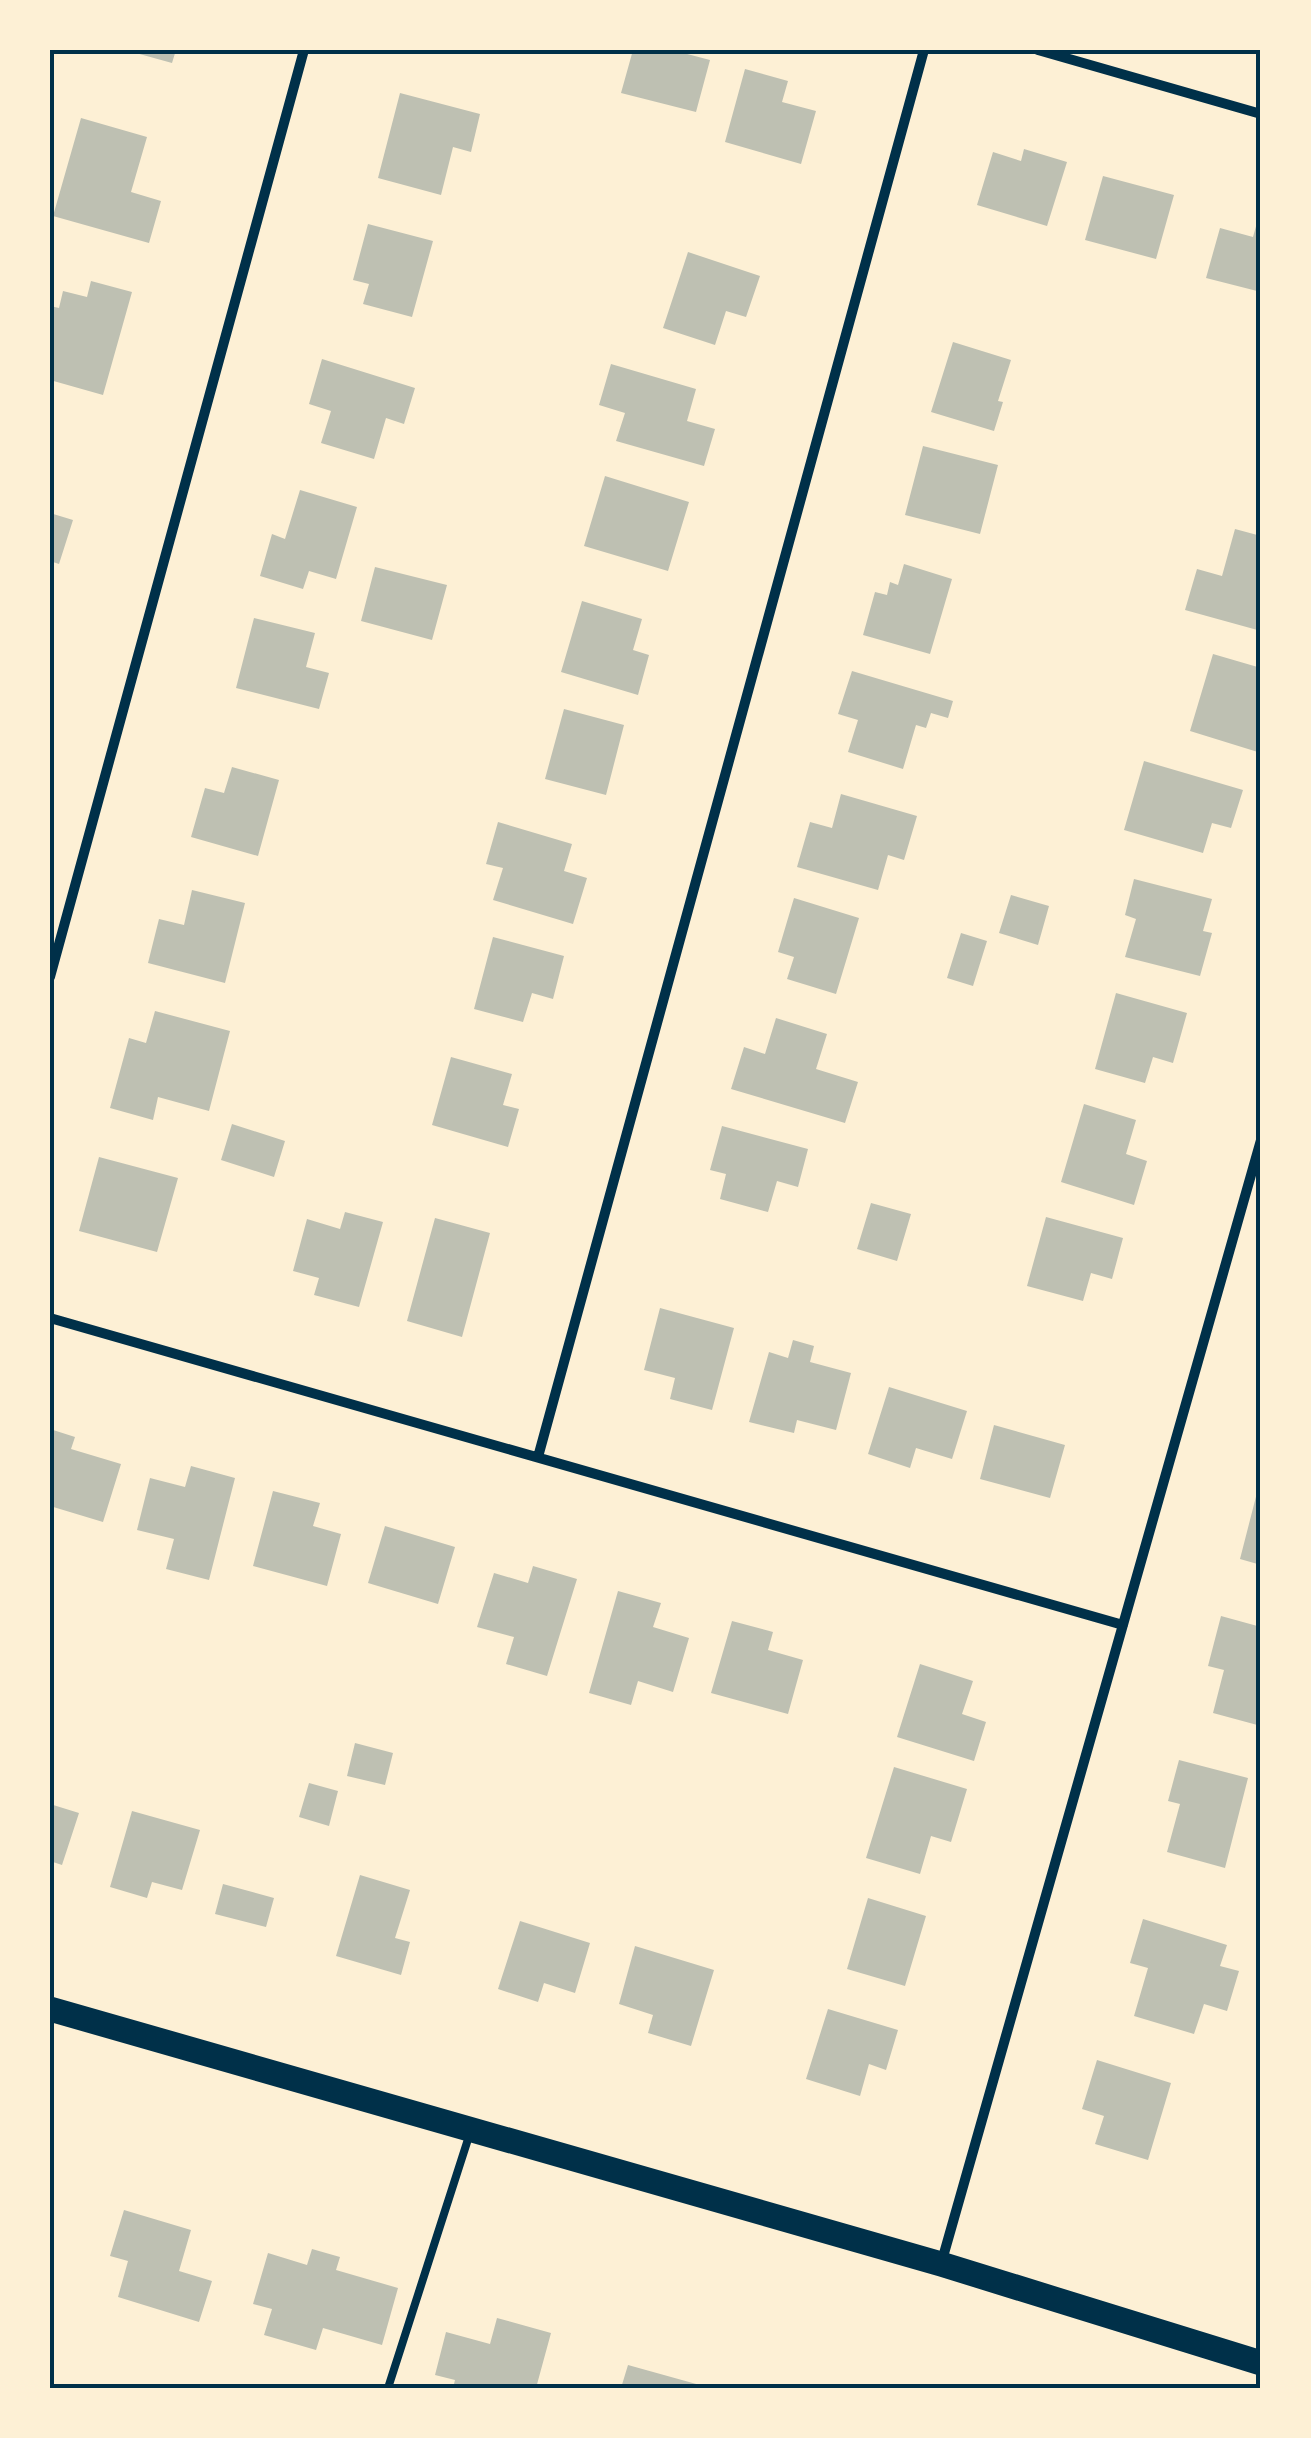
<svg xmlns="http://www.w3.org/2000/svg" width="1311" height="2438" font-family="'Public Sans',sans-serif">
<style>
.building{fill:#bec0b2}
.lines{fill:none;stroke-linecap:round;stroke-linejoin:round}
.service{stroke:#003049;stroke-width:8}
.minor{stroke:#003049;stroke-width:10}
.primary{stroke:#003049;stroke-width:25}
.neatline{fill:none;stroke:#003049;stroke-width:4}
</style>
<rect width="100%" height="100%" fill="#fdf0d5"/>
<path class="building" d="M125,50h51l-4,13z
M633,50h39l38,10 -14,52 -75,-19z
M745,69l43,12 -6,21 34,9 -15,53 -76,-22z
M400,93l80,21 -9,38 -18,-5 -12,48 -63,-17z
M81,118l66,19 -16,55 30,9 -12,42 -96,-27z
M1024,149l43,13 -20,64 -70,-21 16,-53 28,9z
M1103,176l71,19 -18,64 -71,-19z
M1260,212l1,80 -55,-14 14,-50 33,9z
M368,224l65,17 -21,76 -49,-13 6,-20 -16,-4z
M688,252l72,24 -14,41 -20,-6 -11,34 -52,-17z
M91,281l41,11 -29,103 -53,-15v-74l9,2 4,-17 24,6z
M953,342l58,18 -13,41 5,1 -9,29 -63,-19z
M322,359l93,29 -11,36 -18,-6 -12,41 -53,-16 10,-32 -22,-7z
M611,364l85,25 -9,32 28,8 -11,37 -88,-25 9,-28 -26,-8z
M923,446l75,19 -18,69 -75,-19z
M605,476l84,26 -21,69 -84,-25z
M300,490l57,17 -21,72 -27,-8 -6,18 -43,-13 12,-42 13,5z
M50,513l23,7 -14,44 -9,-3z
M1235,529l26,7v95l-76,-21 12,-41 25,7z
M904,564l48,15 -22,75 -67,-19 12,-43 12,3 3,-13 8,3z
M375,567l72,18 -15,55 -71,-19z
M582,601l60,18 -9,31 16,5 -11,40 -77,-23z
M254,618l61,15 -9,34 23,6 -10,36 -83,-21z
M1213,654l48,14v18l-4,12 4,1v54l-71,-22z
M852,671l101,30 -5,17 -17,-5 -5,15 -10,-3 -13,44 -55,-17 10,-32 -20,-6z
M564,709l60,16 -18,70 -61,-16z
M1144,761l99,29 -12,38 -19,-5 -9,30 -79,-23z
M232,767l47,13 -21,76 -67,-19 14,-49 19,5z
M841,794l76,22 -13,44 -16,-5 -10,35 -81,-23 13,-45 22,6z
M498,822l74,22 -8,27 23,7 -14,46 -80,-24 10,-32 -17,-4z
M1134,879l78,20 -9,32 9,2 -12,43 -75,-19 11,-38 -11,-4z
M192,890l53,13 -20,80 -77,-20 11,-44 25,6z
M1011,895l38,11 -11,39 -39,-12z
M794,898l65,20 -23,76 -49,-15 7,-22 -16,-5z
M961,933l26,8 -14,45 -26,-8z
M493,937l71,19 -11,43 -21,-6 -9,29 -49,-13z
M1116,993l71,20 -14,50 -20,-6 -8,26 -50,-14z
M155,1011l75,20 -21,80 -51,-14 -5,23 -43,-12 19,-70 17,5z
M776,1018l51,16 -11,35 42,13 -13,41 -114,-34 13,-42 21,7z
M451,1057l61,17 -9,31 16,4 -11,38 -76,-22z
M1084,1104l52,16 -10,34 21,7 -13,44 -73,-23z
M232,1124l53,17 -11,36 -53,-17z
M722,1126l86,23 -10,38 -21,-6 -9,31 -48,-13 6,-25 -16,-4z
M99,1157l79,21 -21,74 -78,-21z
M871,1203l40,11 -14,47 -40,-12z
M345,1212l38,10 -24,85 -45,-12 5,-17 -26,-7 14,-52 33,10z
M1046,1217l77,21 -11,41 -21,-6 -8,28 -56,-15z
M435,1218l55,15 -28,104 -55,-16z
M660,1308l74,20 -22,82 -42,-11 5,-21 -31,-8z
M793,1340l21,6 -4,16 41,11 -15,57 -39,-10 -3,13 -45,-11 20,-70 19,6z
M889,1387l78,24 -15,48 -36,-11 -6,20 -42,-14z
M994,1425l71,20 -15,53 -70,-19z
M50,1429l25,8 -4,12 50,15 -18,58 -53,-16z
M191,1466l44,12 -26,102 -43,-11 8,-30 -37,-9 13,-52 35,9z
M1260,1481l1,1v83l-21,-6z
M273,1491l47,12 -7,23 28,8 -14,52 -74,-20z
M385,1526l70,21 -17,57 -70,-21z
M533,1566l44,13 -30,97 -41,-12 8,-27 -37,-10 17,-54 34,10z
M618,1591l43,12 -8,24 36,11 -16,54 -35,-11 -7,24 -42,-12z
M1221,1616l40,11v99l-48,-13 11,-43 -16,-4z
M732,1621l41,11 -5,18 35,10 -15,54 -77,-21z
M920,1664l53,17 -11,33 24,8 -12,39 -77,-24z
M355,1743l38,10 -8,32 -38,-9z
M1179,1760l69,18 -23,90 -58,-16 13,-48 -12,-3z
M894,1767l73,22 -16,53 -20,-6 -11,38 -54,-16z
M309,1783l29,8 -9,35 -30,-9z
M50,1804l29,9 -17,52 -12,-4z
M132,1811l68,19 -18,60 -30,-8 -5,16 -37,-11z
M360,1875l50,15 -15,48 15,4 -9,33 -65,-19z
M223,1884l51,14 -8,29 -51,-13z
M868,1898l58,18 -21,70 -58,-17z
M1143,1919l84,26 -7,21 19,5 -12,40 -23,-7 -10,30 -60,-18 14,-48 -18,-5z
M520,1921l70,22 -15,50 -31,-10 -6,19 -40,-13z
M635,1946l79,24 -23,76 -43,-13 5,-18 -34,-11z
M828,2009l70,21 -12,40 -17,-6 -9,32 -54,-17z
M1097,2060l74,23 -23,77 -53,-16 9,-28 -22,-7z
M124,2210l67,20 -12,41 33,10 -13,41 -81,-25 10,-36 -18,-5z
M312,2249l28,8 -4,13 62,18 -16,57 -59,-17 -7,22 -52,-15 8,-26 -19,-5 15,-51 39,12z
M497,2318l54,15 -15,55h-83l2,-8 -20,-5 11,-43 44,12z
M628,2365l79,22v1h-86z"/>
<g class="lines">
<path class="service" d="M388,2388l82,-255"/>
<path class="minor" d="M1038,50l223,64
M50,977l254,-927
M50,1318l1073,307
M538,1457l386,-1407
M941,2264l320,-1124"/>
<path class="primary" d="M50,2009l891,255 320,99"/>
</g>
<rect width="1311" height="2438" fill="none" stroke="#fdf0d5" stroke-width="105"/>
<rect x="52" y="52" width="1206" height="2334" class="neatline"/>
</svg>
